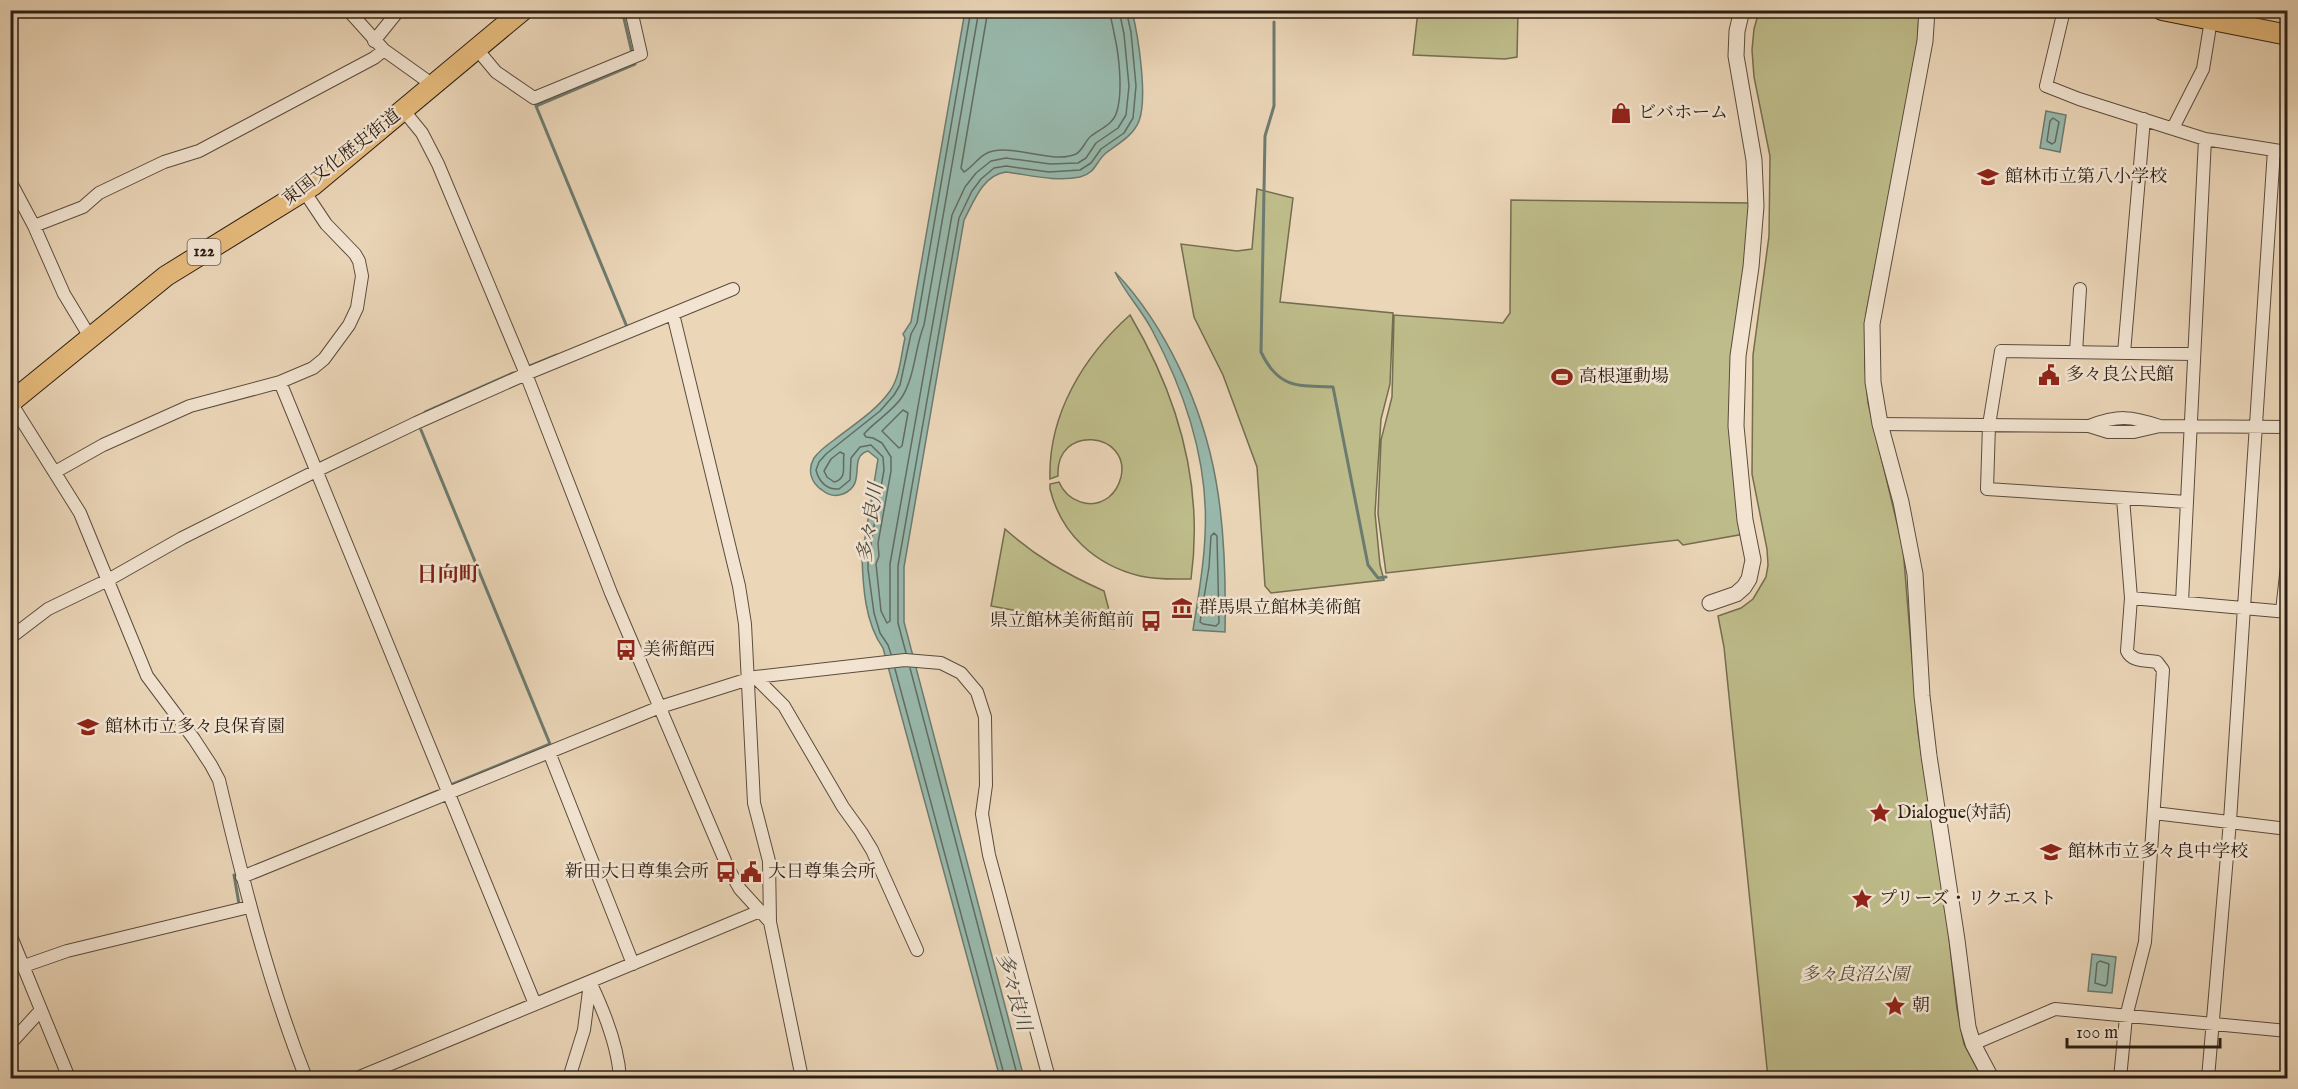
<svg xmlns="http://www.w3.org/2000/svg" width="2298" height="1089" font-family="'IM FELL English','Noto Serif JP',serif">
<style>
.green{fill:#bebc8a;stroke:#746d50;stroke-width:1.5}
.water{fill:#98b9ad;stroke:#6c7b70;stroke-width:1.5}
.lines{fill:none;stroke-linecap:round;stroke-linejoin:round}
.shore{stroke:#626c61;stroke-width:1.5}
.stream{stroke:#6c7b70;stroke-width:3}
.minor-casing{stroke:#5b4c3e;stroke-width:14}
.tertiary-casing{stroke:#5b4c3e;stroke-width:17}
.trunk-casing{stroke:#2b1e15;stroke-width:22}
.minor{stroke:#f2e4d1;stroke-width:12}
.tertiary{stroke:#f2e4d1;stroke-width:15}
.trunk{stroke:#e6bb7c;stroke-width:20}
.rail{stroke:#2b1e15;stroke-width:3;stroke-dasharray:10 10;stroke-linecap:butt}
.labels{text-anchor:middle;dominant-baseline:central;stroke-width:5;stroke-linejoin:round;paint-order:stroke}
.shield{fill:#f2e4d1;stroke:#67594d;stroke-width:1.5}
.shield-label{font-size:16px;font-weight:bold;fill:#2b1e15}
.poi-label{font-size:18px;fill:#2b1e15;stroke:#f2e4d1;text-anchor:start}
.street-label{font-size:18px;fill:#2b1e15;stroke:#f2e4d1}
.park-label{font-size:18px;font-style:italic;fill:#574d38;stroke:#f2e4d1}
.water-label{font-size:20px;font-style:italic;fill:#4c4c43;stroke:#f2e4d1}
.quarter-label{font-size:21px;font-weight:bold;fill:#7a1f14;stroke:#f2e4d1}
</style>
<rect width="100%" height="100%" fill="#ebd6b8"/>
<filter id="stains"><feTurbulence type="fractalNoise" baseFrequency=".00333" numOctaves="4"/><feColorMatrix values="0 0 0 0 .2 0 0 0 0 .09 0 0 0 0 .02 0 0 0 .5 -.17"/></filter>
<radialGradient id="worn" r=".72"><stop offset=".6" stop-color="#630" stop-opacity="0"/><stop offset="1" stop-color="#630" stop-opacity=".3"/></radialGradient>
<path class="green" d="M1418,11h100l-1,46 -12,2 -92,-4z
M1759,11h160l-1,27 -10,57 -42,219 -1,51 3,38 35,145 15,184 29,188 10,89 7,35 18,34h-214l-44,-431 -6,-31 23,-8 12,-9 13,-22 2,-12 -1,-16 -15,-75 1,-119 16,-119 1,-80 -16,-79 -2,-27 2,-21z
M1257,189l36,9 -13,104 113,11 -3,71 -9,35 -6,94 5,52 4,15 -113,13 -6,-7 -8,-119 -34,-92 -29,-58 -13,-73 56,7 15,-2z
M1511,200l240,3v25l-11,63 4,243 -61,11 -5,-5 -292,33 -8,-59 3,-74 11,-43 2,-82 109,8 7,-10z
M1130,315c48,81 74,169 61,264 -17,0 -35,1 -51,-3 -45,-11 -79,-42 -90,-87v-5l9,-2c8,19 32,29 50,15 6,-5 10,-12 12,-20 10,-45 -66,-54 -63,-1l-8,3c-2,-65 34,-123 80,-164z
M1005,529c30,27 61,45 99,62l10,38 -123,-23z"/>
<path class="water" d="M965,11h167c6,24 16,86 7,110 -6,15 -20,22 -33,32 -10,8 -10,20 -26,24 -24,5 -50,-2 -74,-5 -23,3 -32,29 -42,48l-60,347v55l120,456h-24l-117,-430c-18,-25 -20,-61 -21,-91l4,-4 -2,-9 14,-85 -10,-8c-21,6 0,33 -25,43 -8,3 -15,1 -21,-4 -11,-7 -15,-20 -8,-32 5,-7 13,-13 20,-18 19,-15 42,-29 56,-49 10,-14 11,-36 15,-53l-2,-4 8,-12z
M2046,111l20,4 -6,37 -20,-4z
M1115,272c52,55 88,135 101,209 9,50 10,101 9,151l-32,-2c5,-32 11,-63 12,-95 4,-71 -20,-143 -53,-205 -11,-21 -27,-37 -37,-58z
M2092,954l24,3 -4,36 -24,-2z"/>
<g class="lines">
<path class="shore" d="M979,10l-55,315c-9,22 -9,51 -22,72 -10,15 -27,24 -38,37l2,3 7,1 9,5 9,14v14l-13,72 1,13 -3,8 5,47 6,12 3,-2v-57l62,-349 13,-28 11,-14 15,-12 15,-3 44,6 28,-1 8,-5 10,-15 22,-15 8,-13 3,-29 -5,-52 -5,-24
M988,10l-27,158 3,4c10,-6 17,-19 29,-21 25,-5 61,13 83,3 7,-4 9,-13 15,-18 9,-7 23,-12 26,-25 6,-20 2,-57 -3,-78 -1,-8 -4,-15 -4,-23
M2053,118l6,4 -4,20 -3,2 -5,-3 3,-20z
M903,410l5,3 -6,33 -3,2 -17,-17z
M840,452l4,2c-2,11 4,25 -10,28l-7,-5 -3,-6 7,-12z
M1214,533l3,3 2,87 -3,3 -13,-2 -3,-2 9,-55 2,-31z
M906,653l-8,-30v-57l61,-348 13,-27 9,-12 13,-11 12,-2 43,6 31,-2 11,-7 10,-14 23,-16 9,-15 3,-32 -5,-54 -5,-22
M891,654l-3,-9 -8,-12 -6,-20 -6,-44v-9l4,-6 -1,-11 13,-73 -1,-13 -12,-12 -11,2 -9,11 -1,22 -11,9c-12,1 -20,-7 -23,-19l3,-8 7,-8 54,-43 14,-16 6,-10 11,-51 6,-11 54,-313
M910,668l108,410
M895,669l110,409
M2100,961l9,3 -2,20 -2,2 -10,-3 2,-20z"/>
<path class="stream" d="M622,10l10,43
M1274,22v84l-9,30 -4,216c17,36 36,34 72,35l35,178 10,13 8,-1
M627,327l-91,-221 99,-42
M530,366l27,-11
M425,412l88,-39
M421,430l129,314 -97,40
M411,802l27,-11
M234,875l5,29"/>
<defs>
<path id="minor" d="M348,10l36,40 49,35
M2064,10l-18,76 33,13 126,40 69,11
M374,41l25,-31
M476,48l20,24 38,26 107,-44 -10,-44
M404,111l18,22 16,31 88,210 85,219 118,277 11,19 30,33 32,156
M2173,128l30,-59 8,-49
M10,181l24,45 30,68 26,43
M34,226l49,-19 16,-14 65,-31 35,-11 175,-93 10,-8
M673,314l66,272 6,38 9,179 15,58 1,61
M2076,352l4,-63
M2124,353l20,-234
M280,382l255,622
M11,403l69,110 67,163 47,63 17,26 8,15c24,101 49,202 87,298
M1880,424l209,2 19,6h26l26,-6 128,1
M2089,426c29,-11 42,-10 71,0
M55,472l48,-27 87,-39 90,-24 33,-14 11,-9 25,-34 8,-17 5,-32 -3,-15 -4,-7 -29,-30 -22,-33
M2187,502l-200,-13 2,-64 12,-74 193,3
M2131,598l157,14
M2182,602l23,-463
M2282,611l6,-54
M10,638l38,-29 60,-29 74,-42 134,-67 100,-48 110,-49 207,-85
M755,677l29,29 59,101 18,25 11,18 45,100
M549,752l84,212
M2154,813l134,16
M242,877l418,-170 95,-30 150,-17 36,3 20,10 16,19 8,25 1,68 -4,29 7,41 60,223
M10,934l59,144
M24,966l43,-15 182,-44
M590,982c14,29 28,64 30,96
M10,1044l31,-34
M1973,1044l82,-35 233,22
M357,1078l403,-167
M569,1078l15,-48 6,-47
M2120,1078l6,-61 19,-75 18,-272 -6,-8c-11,-2 -25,0 -30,-11l4,-53 -8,-100
M2208,1078l22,-257 44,-671 14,2"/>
<path id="tertiary" d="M1927,10l-2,31 -53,283 1,58 7,42 21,78 14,72 7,122 7,60 28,184 11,87 5,17 18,34
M1710,603l26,-9 8,-7 5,-8 4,-19 -8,-40 -9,-94 2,-70 13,-89 5,-61 -2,-46 -18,-104 1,-25 5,-21"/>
<path id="trunk" d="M2162,10l126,25
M10,403l156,-127 146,-90 211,-176"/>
</defs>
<use href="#minor" class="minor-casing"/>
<use href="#tertiary" class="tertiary-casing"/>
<use href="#trunk" class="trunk-casing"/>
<use href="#minor" class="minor"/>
<use href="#tertiary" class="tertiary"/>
<use href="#trunk" class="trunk"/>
<path class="rail" d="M10,18l47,-8"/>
</g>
<defs>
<symbol id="shop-bare" viewBox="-9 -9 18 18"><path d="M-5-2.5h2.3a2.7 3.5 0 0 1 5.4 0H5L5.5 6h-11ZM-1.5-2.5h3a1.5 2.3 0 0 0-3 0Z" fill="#8f2418" stroke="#f2e4d1" stroke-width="2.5" paint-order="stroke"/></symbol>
<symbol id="school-bare" viewBox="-9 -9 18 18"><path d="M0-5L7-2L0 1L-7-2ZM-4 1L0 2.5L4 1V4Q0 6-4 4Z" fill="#8f2418" stroke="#f2e4d1" stroke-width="2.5" paint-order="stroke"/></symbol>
<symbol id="civic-bare" viewBox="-9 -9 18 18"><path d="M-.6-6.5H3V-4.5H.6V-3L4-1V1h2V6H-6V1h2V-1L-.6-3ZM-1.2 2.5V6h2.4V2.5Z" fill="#8f2418" stroke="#f2e4d1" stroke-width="2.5" paint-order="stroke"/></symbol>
<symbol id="stadium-bare" viewBox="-9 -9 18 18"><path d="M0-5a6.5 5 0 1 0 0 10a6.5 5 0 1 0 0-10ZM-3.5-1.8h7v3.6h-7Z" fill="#8f2418" stroke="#f2e4d1" stroke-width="2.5" paint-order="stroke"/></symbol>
<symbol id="museum-bare" viewBox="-9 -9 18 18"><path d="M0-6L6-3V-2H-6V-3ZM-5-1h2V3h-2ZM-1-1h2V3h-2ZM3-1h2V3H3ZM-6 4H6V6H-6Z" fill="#8f2418" stroke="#f2e4d1" stroke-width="2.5" paint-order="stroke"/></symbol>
<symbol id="bus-bare" viewBox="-9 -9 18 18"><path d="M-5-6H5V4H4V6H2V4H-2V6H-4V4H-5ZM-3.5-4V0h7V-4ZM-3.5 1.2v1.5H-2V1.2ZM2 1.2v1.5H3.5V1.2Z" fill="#8f2418" stroke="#f2e4d1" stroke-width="2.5" paint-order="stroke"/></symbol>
<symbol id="sight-bare" viewBox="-9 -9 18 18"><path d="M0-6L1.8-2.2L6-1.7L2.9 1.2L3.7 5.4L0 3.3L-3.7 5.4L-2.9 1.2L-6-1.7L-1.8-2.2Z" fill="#8f2418" stroke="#f2e4d1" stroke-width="2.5" paint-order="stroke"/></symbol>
</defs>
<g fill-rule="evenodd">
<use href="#shop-bare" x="1606" y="98" width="30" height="30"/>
<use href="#school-bare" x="1973" y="162" width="30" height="30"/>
<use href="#civic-bare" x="2034" y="360" width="30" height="30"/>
<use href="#stadium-bare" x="1547" y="362" width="30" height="30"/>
<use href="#museum-bare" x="1167" y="593" width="30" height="30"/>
<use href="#bus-bare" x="1136" y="606" width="30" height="30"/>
<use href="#bus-bare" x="611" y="635" width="30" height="30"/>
<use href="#school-bare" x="73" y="712" width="30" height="30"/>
<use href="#sight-bare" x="1865" y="798" width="30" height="30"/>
<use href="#school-bare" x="2036" y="837" width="30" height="30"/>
<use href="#bus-bare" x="711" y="857" width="30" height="30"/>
<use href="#civic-bare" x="736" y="857" width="30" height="30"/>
<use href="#sight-bare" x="1847" y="884" width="30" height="30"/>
<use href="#sight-bare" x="1880" y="991" width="30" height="30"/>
</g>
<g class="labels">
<rect class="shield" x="187.5" y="239" width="33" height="26" rx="4.5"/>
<g class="shield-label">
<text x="204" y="252">122</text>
</g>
<g class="poi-label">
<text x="1638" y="113">ビバホーム</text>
<text x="2005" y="177">館林市立第八小学校</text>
<text x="2066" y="375">多々良公民館</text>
<text x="1579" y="377">高根運動場</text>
<text x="1199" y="608">群馬県立館林美術館</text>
<text x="1134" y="621" text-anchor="end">県立館林美術館前</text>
<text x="643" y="650">美術館西</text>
<text x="105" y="727">館林市立多々良保育園</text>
<text x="1897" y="813">Dialogue(対話)</text>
<text x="2068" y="852">館林市立多々良中学校</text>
<text x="709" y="872" text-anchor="end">新田大日尊集会所</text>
<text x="768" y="872">大日尊集会所</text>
<text x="1879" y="899">プリーズ・リクエスト</text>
<text x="1912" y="1006">朝</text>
</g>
<g class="street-label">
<text transform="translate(342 158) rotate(-38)">東国文化歴史街道</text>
</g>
<g class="park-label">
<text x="1855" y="975">多々良沼公園</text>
</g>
<g class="water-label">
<text transform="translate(871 523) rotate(-81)">多々良川</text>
<text transform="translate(1013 992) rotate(74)">多々良川</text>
</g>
<g class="quarter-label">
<text x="448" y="575">日向町</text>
</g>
</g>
<rect width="2298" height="1089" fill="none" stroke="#ebd6b8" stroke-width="36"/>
<rect x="12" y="12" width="2274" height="1065" fill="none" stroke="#2b1e15" stroke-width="3"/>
<rect x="18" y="18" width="2262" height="1053" fill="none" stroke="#2b1e15" stroke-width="1.5"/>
<path d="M2067 1038v9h153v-9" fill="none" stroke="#2b1e15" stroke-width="3"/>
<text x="2076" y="1038" font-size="18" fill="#2b1e15" stroke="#f2e4d1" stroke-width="4.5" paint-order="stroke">100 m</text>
<rect width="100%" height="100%" filter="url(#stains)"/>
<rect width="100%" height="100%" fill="url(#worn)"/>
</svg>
